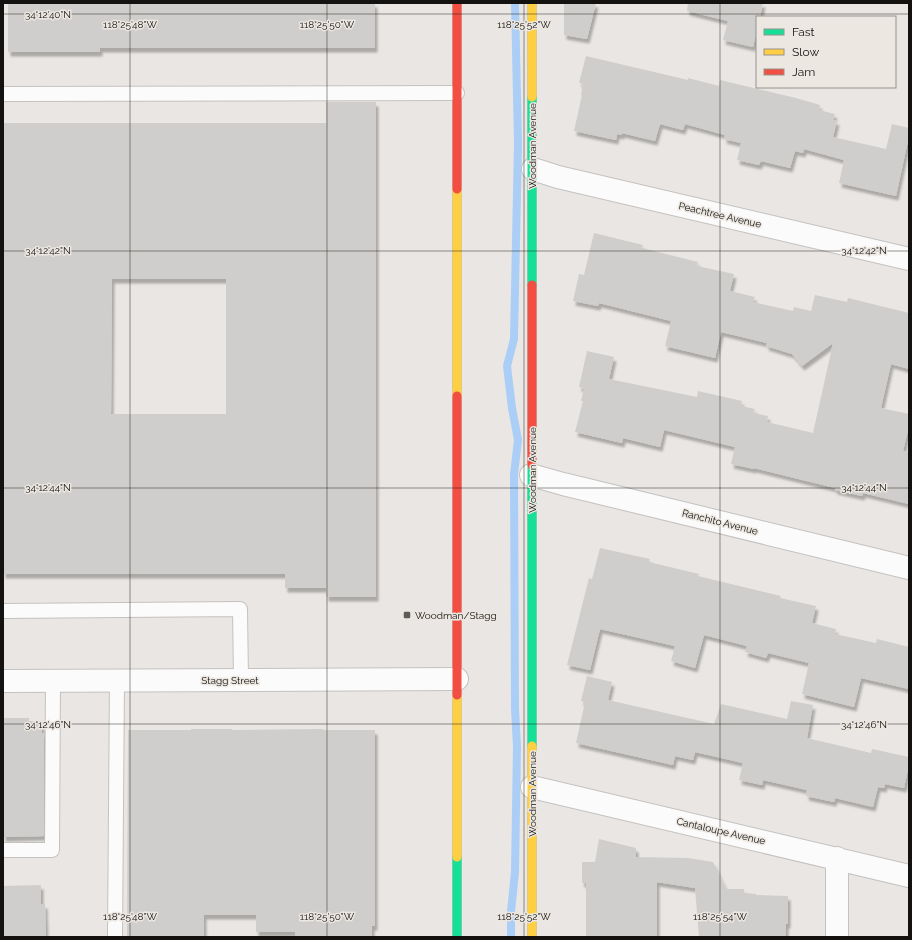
<svg xmlns="http://www.w3.org/2000/svg" width="912" height="940" font-family="Raleway,sans-serif">
<style>
.lines{fill:none;stroke-linecap:round;stroke-linejoin:round}
.stream{stroke:#abcef7;stroke-width:8}
.building{fill:#d0cecc;fill-rule:evenodd;filter:url(#shadow)}
.lane-casing{stroke:#c4c2c0;stroke-width:16}
.street-casing{stroke:#c4c2c0;stroke-width:24}
.fast-casing{stroke:#c4c2c0;stroke-width:10}
.slow-casing{stroke:#c4c2c0;stroke-width:10}
.jam-casing{stroke:#c4c2c0;stroke-width:10}
.lane{stroke:#fcfbfb;stroke-width:14}
.street{stroke:#fcfbfb;stroke-width:22}
.fast{stroke:#16e098;stroke-width:9}
.slow{stroke:#ffcf43;stroke-width:9}
.jam{stroke:#f24e42;stroke-width:9}
.ticks{fill:none;stroke:#131210;stroke-width:1;stroke-opacity:0.45}
.poi-dot{fill:#5e5c5a;stroke:#ece7e0;stroke-width:1.5}
.labels{text-anchor:middle;dominant-baseline:central;stroke-width:3;stroke-linejoin:round;paint-order:stroke}
.street-label{font-size:10px;fill:#131210;stroke:#ece7e0}
.poi-label{font-size:10px;fill:#131210;stroke:#ece7e0;text-anchor:start}
.ticks-label{font-size:10px;text-anchor:middle;fill:#131210;stroke:#ece7e0;stroke-width:3;stroke-linejoin:round;paint-order:stroke}
</style>
<defs>
<filter id="shadow"><feDropShadow dx="2.5" dy="4.5" stdDeviation="1" flood-color="#0004"/></filter>
</defs>
<rect width="100%" height="100%" fill="#e9e6e3"/>
<g class="lines">
<path class="stream" d="M511,937v-25l4,-40 2,-125 -2,-39 -1,-234 4,-34 -6,-32 -5,-42 7,-27 4,-196 -3,-140"/>
</g>
<path class="building" d="M8,3h367v45h-275v4h-92z
M564,3h32l-9,36 -23,-4z
M688,3h75l-3,14h-3v12l-4,18 -30,-7 5,-19 -41,-10z
M586,56l102,24v-2l31,8 1,-6 76,18 24,7 -1,5 16,4 -2,6 4,1 -4,16 53,12 6,-25 17,4v8l-13,60 -57,-13 5,-23 -40,-11 -1,4 -8,-2 -5,17 -29,-7 -2,4 -22,-5 4,-17 -17,-4 1,-4 -40,-11 -2,6 -23,-6 -5,17 -33,-8v2l-5,-1 -1,6 -42,-9 8,-36h-1l2,-12h-4z
M326,102h50v495h-50v-9h-41v-14h-282v-451h323zM112,279h114v135h-115z
M594,233l49,12 -1,3 56,14 -1,4 37,8 -4,17 25,6 -2,5 40,9 1,-4 17,4 4,-16 32,7 1,-4 61,15v56l-18,-5 -10,44 28,6v12l-6,25 6,1v52l-46,-11 -1,3 -27,-6v-2l-81,-20v1l-23,-5 4,-17 -71,-17 -4,17 -37,-9 -1,5 -47,-11 8,-31h-2l3,-12 -5,-2 8,-36 27,6 -5,22 88,18 1,-6 44,10 -1,5 14,3 -2,4 15,3 -1,6 46,11 20,-90 -31,23 -10,-12 -26,-8 1,-3 -46,-11 -6,26 -50,-12 6,-25 -72,-18 -1,3 -25,-5 6,-27 5,1z
M600,548l50,11 -1,3 50,12 -1,2 83,20 -1,2 36,8 -4,17 24,6 -1,5 41,9 1,-4 32,8v42l-48,-11 -7,29 -52,-13 7,-31 -41,-10 -2,5 -21,-6 2,-6 -43,-11 -9,33 -24,-7 4,-15 -75,-17 -10,41 -23,-5 22,-87 3,1z
M587,676l25,6 -4,18 106,24 7,-20 66,15 4,-18 22,4 -6,33 64,15 1,-4 37,8v8l-5,23 -19,-4 -1,4 -6,-1 -5,20 -38,-9 -1,4 -28,-6 1,-6 -44,-10 -1,5 -23,-5 4,-17 -48,-11 -2,8 -18,-4 -2,9 -97,-22 9,-41 -4,-1z
M3,718h26v3h13v12h2v103l-41,1z
M191,729h41v1l91,-1v1h52v196h-3v11h-77v-5h-39v-17h-52v22h-77l1,-207h63z
M599,839l37,9v9l52,1 25,4 13,27h18v4l12,1v1l32,1v28h-2v13h-87l-4,-49 -38,-6v55h-71v-54h-4v-21h13z
M41,885v19h4l1,33h-43v-51z"/>
<g class="lines">
<defs>
<path id="lane" d="M3,94l454,-1
M3,611l237,-2 1,71
M3,850h49l1,-169
M115,937l2,-257"/>
<path id="street" d="M533,169l25,8 351,82
M531,475l32,9 346,84
M3,681l454,-2
M532,787l377,89
M837,937v-79"/>
<path id="fast" d="M532,97v188
M532,465v281
M457,857v80"/>
<path id="slow" d="M532,3v94
M457,189v207
M457,695v162
M532,746v191"/>
<path id="jam" d="M457,3v186
M532,285v180
M457,396v299"/>
</defs>
<use href="#lane" class="lane-casing"/>
<use href="#street" class="street-casing"/>
<use href="#fast" class="fast-casing"/>
<use href="#slow" class="slow-casing"/>
<use href="#jam" class="jam-casing"/>
<use href="#lane" class="lane"/>
<use href="#street" class="street"/>
<use href="#fast" class="fast"/>
<use href="#slow" class="slow"/>
<use href="#jam" class="jam"/>
</g>
<path class="ticks" d="M130,3v934M327,3v934M524,3v934M720,3v934M3,14h906M3,251h906M3,488h906M3,724h906"/>
<rect class="poi-dot" x="403" y="611" width="8" height="8" rx="2"/>
<g class="labels">
<g class="street-label">
<text transform="translate(532 146) rotate(-90)">Woodman Avenue</text>
<text transform="translate(720 215) rotate(13)">Peachtree Avenue</text>
<text transform="translate(532 470) rotate(-90)">Woodman Avenue</text>
<text transform="translate(720 522) rotate(14)">Ranchito Avenue</text>
<text x="230" y="680">Stagg Street</text>
<text transform="translate(532 794) rotate(-90)">Woodman Avenue</text>
<text transform="translate(721 831) rotate(13)">Cantaloupe Avenue</text>
</g>
<g class="poi-label">
<text x="415" y="615">Woodman/Stagg</text>
</g>
</g>
<g class="ticks-label">
<text x="48" y="18">34°12'40"N</text>
<text x="130" y="28">118°25'48"W</text>
<text x="327" y="28">118°25'50"W</text>
<text x="524" y="28">118°25'52"W</text>
<text x="864" y="254">34°12'42"N</text>
<text x="48" y="254">34°12'42"N</text>
<text x="864" y="491">34°12'44"N</text>
<text x="48" y="491">34°12'44"N</text>
<text x="864" y="728">34°12'46"N</text>
<text x="48" y="728">34°12'46"N</text>
<text x="130" y="920">118°25'48"W</text>
<text x="327" y="920">118°25'50"W</text>
<text x="524" y="920">118°25'52"W</text>
<text x="720" y="920">118°25'54"W</text>
</g>
<rect width="912" height="940" fill="none" stroke="#131210" stroke-width="8"/>
<rect x="756" y="16" width="140" height="72" fill="#ece7e0" stroke="#95928d"/>
<rect x="764" y="29" width="20" height="6" fill="#16e098" stroke="#95928d"/>
<text x="792" y="36" font-size="12" fill="#131210">Fast</text>
<rect x="764" y="49" width="20" height="6" fill="#ffcf43" stroke="#95928d"/>
<text x="792" y="56" font-size="12" fill="#131210">Slow</text>
<rect x="764" y="69" width="20" height="6" fill="#f24e42" stroke="#95928d"/>
<text x="792" y="76" font-size="12" fill="#131210">Jam</text>
</svg>
